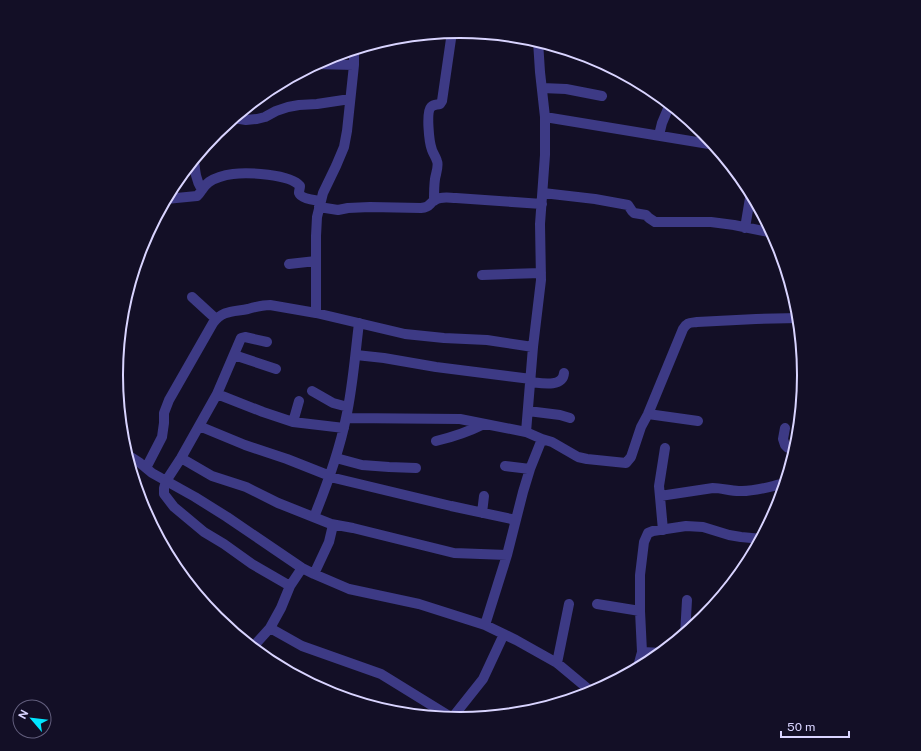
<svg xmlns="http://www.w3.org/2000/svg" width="921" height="751" font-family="'Public Sans',sans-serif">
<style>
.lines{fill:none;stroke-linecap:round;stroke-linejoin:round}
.minor{stroke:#3d3a85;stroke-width:10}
.rim{fill:none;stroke:#d9d4ff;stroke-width:2}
</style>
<rect width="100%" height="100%" fill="#130f26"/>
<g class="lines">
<path class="minor" d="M315,64l39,1
M542,88l24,1 36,7
M545,117l170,28
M234,118l12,2 11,-1 8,-2 11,-6 12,-4 11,-2 18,-1 33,-5
M659,135l3,-12 8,-19
M194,160c1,11 2,21 8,30
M543,193l52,6 33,6 4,6 2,2 12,2 3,3 6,4h56l23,3 39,8
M166,199l31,-3c5,-4 6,-10 12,-14 6,-4 16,-7 24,-8 14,-2 57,0 67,12 0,2 -1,4 -1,7 2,6 16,7 21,8
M434,201c0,-7 0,-15 1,-22 1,-6 4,-13 2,-18 -1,-4 -4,-8 -5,-11 -3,-8 -6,-38 -1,-43 3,-3 6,-2 9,-3l2,-3 10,-69
M319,207l19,3 10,-2 22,-1 51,1c10,-1 7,-4 14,-8 6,-4 14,-2 21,-2l86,6
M745,228l6,-36
M289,264l27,-3
M482,275l59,-2
M192,297l24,22
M316,313v-77l1,-19 6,-24 13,-27 8,-19 3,-16 7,-66v-15
M267,342l-22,-5 -4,1 -24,56 -36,64 -15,23 -2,7v6l10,13 30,25 20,12 28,20 38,22
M234,355l42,14
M356,355l28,3 52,9 95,12
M531,382c9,1 32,6 33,-9
M312,391l21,12 15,4
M217,394l46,18 30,10 51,6
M528,411l32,4 10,3
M648,414l50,7
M346,418l114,1 66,13
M293,422l6,-21
M199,426l46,19 42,14 43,17
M785,428l-2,11 2,6 3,3 9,-1
M542,439l10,3 26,15 9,2 39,4 5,-6 10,-30 7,-13 35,-85c4,-7 7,-6 14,-7l59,-3 43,-1
M436,441c17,-4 32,-9 48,-17
M126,454l14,9 12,10 43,24 32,20 75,51 12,6 35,15 70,15 66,21 31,15 41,23 36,30
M181,458l31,18 34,11 32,16 53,21 22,4 101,25 53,2
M336,458l26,7 27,2 27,1
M505,466l25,3
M146,468l16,-31 2,-14v-10l5,-13 44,-77c10,-13 20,-11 35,-14 7,-2 14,-4 22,-4l46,8 89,21 39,4 43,2 46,7
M330,477l121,29 65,14
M660,496l53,-8c9,0 17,3 26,3 16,1 32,-5 47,-8
M482,513l2,-17
M314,517c13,-32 25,-65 32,-99 7,-32 9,-63 13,-95
M663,530l-4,-44 6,-38
M314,574l15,-32 4,-17
M597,604l43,7
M485,625l22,-70 16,-63 7,-23 12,-30 -16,-7 7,-85 8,-67 -1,-56 5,-69v-38l-5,-45 -2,-31
M270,628l32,18 79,28 73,45
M685,635l2,-35
M252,648l18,-20 11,-20 9,-22 12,-18
M642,652l21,1
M557,663l12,-59
M637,670l5,-18 -2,-41v-36l4,-33 4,-9 5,-2 33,-5 17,1 26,8 12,2 21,2
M452,718l31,-39 21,-45"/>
</g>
<path d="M0 0H921V751H0ZM123 375a337 337 0 1 1 674 0a337 337 0 1 1-674 0Z" fill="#130f26" fill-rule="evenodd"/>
<path class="rim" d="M123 375a337 337 0 1 1 674 0a337 337 0 1 1-674 0Z"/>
<g transform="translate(32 719) rotate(298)"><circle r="19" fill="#130f26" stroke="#625e7d"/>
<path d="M0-3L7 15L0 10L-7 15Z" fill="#00e5ff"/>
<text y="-6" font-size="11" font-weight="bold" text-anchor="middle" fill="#d9d4ff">N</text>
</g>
<path d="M781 731v6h68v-6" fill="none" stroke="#d9d4ff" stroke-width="2"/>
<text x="787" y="731" font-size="12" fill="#d9d4ff" stroke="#130f26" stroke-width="3" paint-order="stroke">50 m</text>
</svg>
